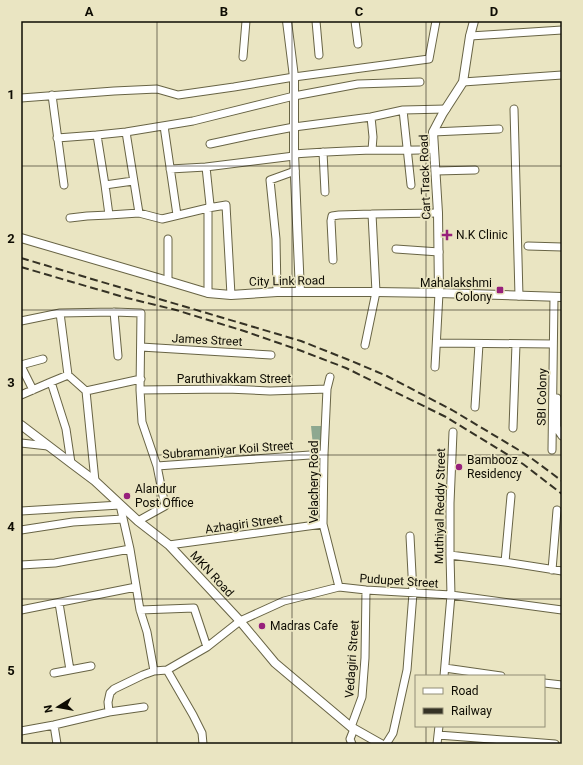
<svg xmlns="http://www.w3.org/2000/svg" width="583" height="765" font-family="Roboto,sans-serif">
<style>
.water{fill:#8da890}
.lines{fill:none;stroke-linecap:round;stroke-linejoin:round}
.minor-casing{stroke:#686445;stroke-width:9}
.tertiary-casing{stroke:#686445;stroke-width:10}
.minor{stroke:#fff;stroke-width:7}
.tertiary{stroke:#fff;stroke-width:8}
.rail{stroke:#353225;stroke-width:2;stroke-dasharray:8 4;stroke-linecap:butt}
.grid{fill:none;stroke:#0e0c03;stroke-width:1;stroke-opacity:0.55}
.poi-dot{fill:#97207b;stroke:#eae5c2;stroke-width:1.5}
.labels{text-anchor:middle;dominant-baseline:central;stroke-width:3.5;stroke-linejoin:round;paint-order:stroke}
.street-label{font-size:12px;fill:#0e0c03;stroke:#eae5c2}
.poi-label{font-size:12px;fill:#0e0c03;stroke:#eae5c2;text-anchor:start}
.neatline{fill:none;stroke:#0e0c03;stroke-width:1.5}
.grid-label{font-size:13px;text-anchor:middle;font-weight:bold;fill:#0e0c03}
</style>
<rect width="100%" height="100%" fill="#eae5c2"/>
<path class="water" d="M311,426h10l1,19 -9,1z"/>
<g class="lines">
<defs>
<path id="minor" d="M316,21l3,34
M355,21l3,23
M470,36l92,-6
M243,57l3,-36
M463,82l99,-7
M52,95l12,90
M21,98l93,-7 43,-2 21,6 56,-8 60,-10 135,-18 7,-38
M514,109l5,187
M403,110l8,75
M371,117l2,20 -1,13
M164,126l13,89
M126,132l13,81
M433,132l66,-3
M97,135l8,50 4,30
M57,138l40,-3 29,-3 67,-11 101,-25 64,-12 62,-2
M210,144l42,-9 42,-8 77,-10 32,-7 43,-1
M323,152l2,40
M294,154c26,-2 52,-3 78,-4 21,0 41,1 62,-1
M170,169l36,-2
M436,171l39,-1
M105,185l28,-4
M70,218l17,-2 22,-1 30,-2 23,6 46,-11 18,-3 5,90
M528,246l34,1
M396,249l43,3
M333,260l-2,-39 1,-5 7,-1 33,-1 66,-1
M168,281v-42
M277,292l-1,-53 -6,-59 25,-9
M208,293v-85l2,-3 -4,-38 88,-11
M114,312l4,44
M60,313l8,62
M21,321l39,-8 54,-1 27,1 -1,77 2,32 15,44 8,40 -27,15
M437,343l116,1
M365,345l11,-53 -4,-78
M141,347l130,8
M21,365l22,-6
M21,366l12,24
M435,367l4,-74
M330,377l-3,12 -3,65 -1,70 16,63
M51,382l15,47 5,34
M140,390l87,-1 43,2 57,-2
M86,391l55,-12
M21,395l30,-13 17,-7 18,16 9,90
M557,398v28l1,4 4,6
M475,407l4,-63
M513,428l3,-84
M21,443l27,3
M552,450l2,-153
M157,466l167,-12
M21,511l99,-6 10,44 10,61 7,22 7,39
M21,530l52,-8 50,-3
M169,545l154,-21
M450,555l55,7 57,9
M505,562l6,-66
M21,565l34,-2 75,-14
M552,570l5,-60
M59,603l11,67
M21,610l115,-23
M140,610l54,-2 13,39
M445,668l56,8
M167,670l26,45 9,18 1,11
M54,673l37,-7
M444,676l7,-81 -1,-40v-52l3,-71
M544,683l18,2
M109,712l35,-5
M54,725l3,19
M351,727l11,-30 3,-39 1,-68
M21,731l33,-6 55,-13 -1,-10 2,-9 4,-4 29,-14 11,-4 13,-1 40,-23 33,-26 44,-20 55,-14 27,3 85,5 111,15
M438,735l117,9
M352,744l-2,-5 4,-10
M386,744l7,-11 14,-63 6,-77 -3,-57
M437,744l2,-18"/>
<path id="tertiary" d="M287,21l7,56v77l6,138
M21,238l147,43 40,12 23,2 46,-3h99l63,1 123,4
M439,293l-1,-80 -5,-81 10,-19 20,-31 7,-46 4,-15
M21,425l50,38 24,18 43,40 31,24 71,76 35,42 76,64 30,17"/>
</defs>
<use href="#minor" class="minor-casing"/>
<use href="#tertiary" class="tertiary-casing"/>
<use href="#minor" class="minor"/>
<use href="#tertiary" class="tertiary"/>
<path class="rail" d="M21,258l280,83 48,19 38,16 65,34 75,45 35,26
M21,267l106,31 49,12 68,21 55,19 47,18 100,49 77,47 39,30"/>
</g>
<path class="grid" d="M157,21v723M292,21v723M426,21v655M21,166h541M21,310h541M21,455h541M21,599h541M426,726v18"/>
<g class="poi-dot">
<path d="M445 229h4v4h4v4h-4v4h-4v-4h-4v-4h4z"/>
<rect x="496" y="286" width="8" height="8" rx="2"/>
<circle cx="459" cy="467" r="4"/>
<circle cx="127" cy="496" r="4"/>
<circle cx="262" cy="626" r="4"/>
</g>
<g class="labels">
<g class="street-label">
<text transform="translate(425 177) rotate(-92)">Cart Track Road</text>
<text transform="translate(287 281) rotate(-1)">City Link Road</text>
<text transform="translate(207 340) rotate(3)">James Street</text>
<text x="234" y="379">Paruthivakkam Street</text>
<text transform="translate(542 397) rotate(-89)">SBI Colony</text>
<text transform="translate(228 450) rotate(-4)">Subramaniyar Koil Street</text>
<text transform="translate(314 482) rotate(-90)">Velachery Road</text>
<text transform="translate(440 506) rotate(-89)">Muthiyal Reddy Street</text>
<text transform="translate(244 524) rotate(-8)">Azhagiri Street</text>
<text transform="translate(212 574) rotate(47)">MKN Road</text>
<text transform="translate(399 581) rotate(4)">Pudupet Street</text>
<text transform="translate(352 659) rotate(-86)">Vedagiri Street</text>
</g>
<g class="poi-label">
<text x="456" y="235">N.K Clinic</text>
<text x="492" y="283" text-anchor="end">Mahalakshmi<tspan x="492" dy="14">Colony</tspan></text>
<text x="467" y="460">Bambooz<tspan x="467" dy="14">Residency</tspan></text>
<text x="135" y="489">Alandur<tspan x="135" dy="14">Post Office</tspan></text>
<text x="270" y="626">Madras Cafe</text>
</g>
</g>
<rect width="583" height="765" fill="none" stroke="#eae5c2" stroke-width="44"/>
<rect x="415" y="675" width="130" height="52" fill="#eae5c2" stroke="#928e76"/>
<rect x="423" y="688" width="20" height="6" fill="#ffffff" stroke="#928e76"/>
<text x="451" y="695" font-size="12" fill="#0e0c03">Road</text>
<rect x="423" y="708" width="20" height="6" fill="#353225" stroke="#928e76"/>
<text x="451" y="715" font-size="12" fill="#0e0c03">Railway</text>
<g transform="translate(58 707) rotate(259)" stroke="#eae5c2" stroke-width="3" paint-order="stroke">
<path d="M0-3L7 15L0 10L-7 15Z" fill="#0e0c03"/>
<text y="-6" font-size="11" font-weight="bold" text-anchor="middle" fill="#0e0c03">N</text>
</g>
<rect x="22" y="22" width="539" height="721" class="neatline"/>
<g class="grid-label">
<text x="89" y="16">A</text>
<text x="224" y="16">B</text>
<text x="359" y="16">C</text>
<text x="494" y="16">D</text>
<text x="11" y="99">1</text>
<text x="11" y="243">2</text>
<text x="11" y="387">3</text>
<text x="11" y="531">4</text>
<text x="11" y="675">5</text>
</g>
</svg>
